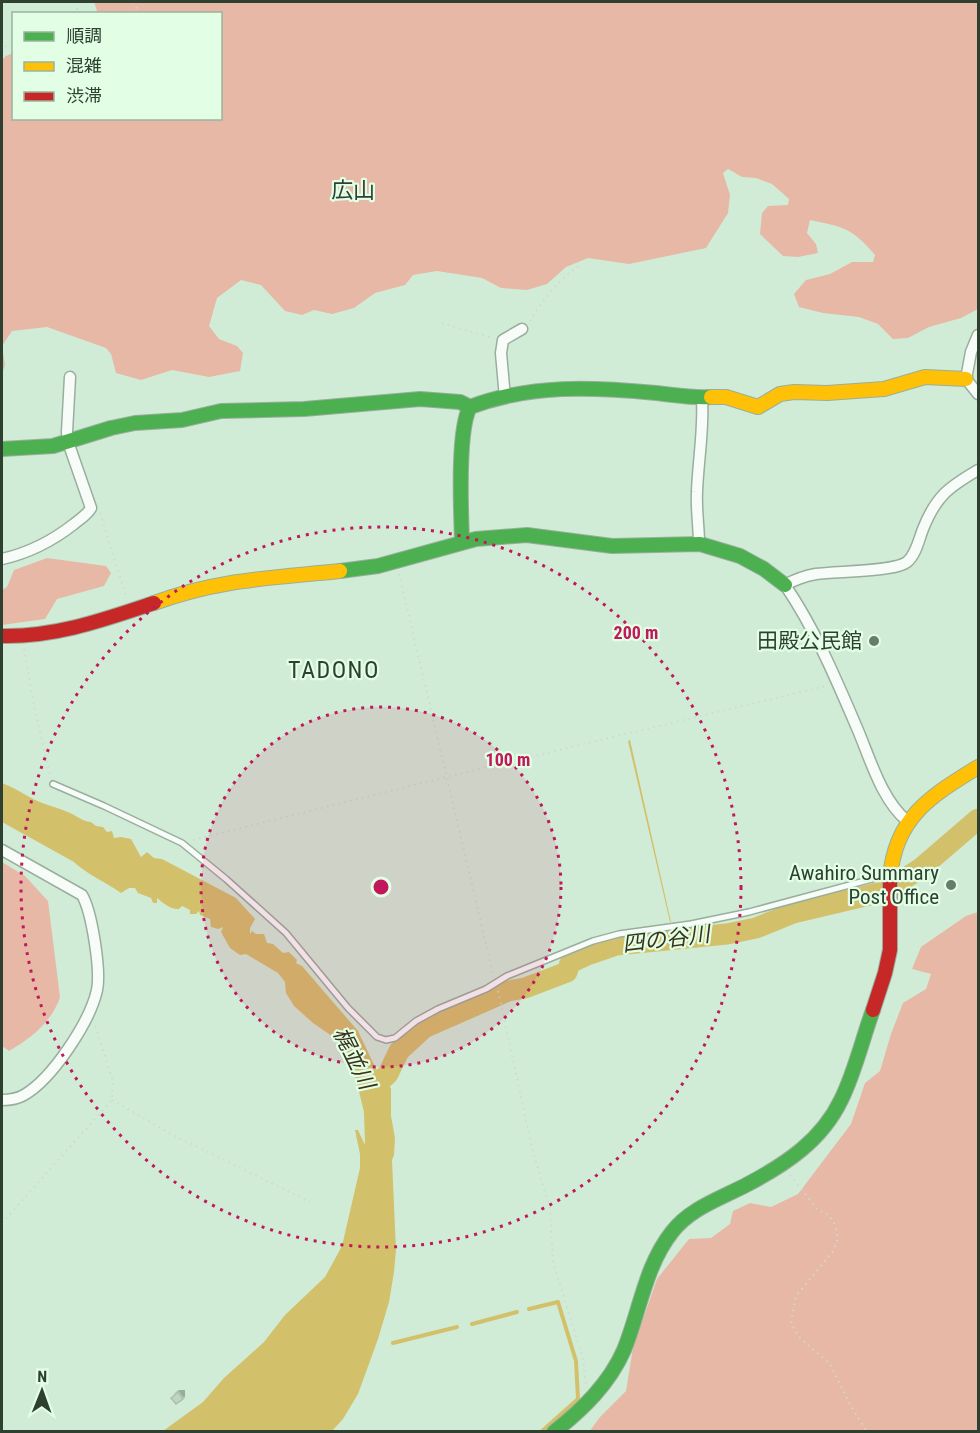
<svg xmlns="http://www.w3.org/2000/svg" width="980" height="1433" font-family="'Roboto Condensed','Noto Sans JP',sans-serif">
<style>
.forest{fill:#e7b8a6}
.water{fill:#d3c06b}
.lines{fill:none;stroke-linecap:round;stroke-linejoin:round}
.stream{stroke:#d3c06b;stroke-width:4}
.river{stroke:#d3c06b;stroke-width:21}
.building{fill:#bfd4c2;stroke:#abc0ae;stroke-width:1.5;filter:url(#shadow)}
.lane-casing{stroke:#99ae9d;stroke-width:8}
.street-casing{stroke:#99ae9d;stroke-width:13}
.fast-casing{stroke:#99ae9d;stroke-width:16}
.slow-casing{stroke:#99ae9d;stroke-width:16}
.jam-casing{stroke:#99ae9d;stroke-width:16}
.path{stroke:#d1d8d2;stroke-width:2;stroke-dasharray:1.5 4.5;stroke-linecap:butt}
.lane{stroke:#f8fcf9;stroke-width:5}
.street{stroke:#f8fcf9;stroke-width:10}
.fast{stroke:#4caf50;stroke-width:14}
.slow{stroke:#ffc107;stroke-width:14}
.jam{stroke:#c62828;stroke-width:14}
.ring{fill:none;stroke:#c2185b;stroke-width:3;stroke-dasharray:3 6}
.poi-dot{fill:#677d6b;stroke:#e2ffe6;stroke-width:2}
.labels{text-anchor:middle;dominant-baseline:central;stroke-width:4.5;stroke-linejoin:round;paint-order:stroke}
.poi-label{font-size:21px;fill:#2e4131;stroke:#e2ffe6;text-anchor:end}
.neighbourhood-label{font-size:22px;fill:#2e4131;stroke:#e2ffe6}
.water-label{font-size:22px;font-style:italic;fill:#3b321b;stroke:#e2ffe6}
.quarter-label{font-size:24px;letter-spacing:1.5px;fill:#2e4131;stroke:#e2ffe6}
.centre{fill:#c2185b;stroke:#e2ffe6;stroke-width:3}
.ring-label{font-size:18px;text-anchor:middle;font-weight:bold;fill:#c2185b;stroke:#e2ffe6;stroke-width:4.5;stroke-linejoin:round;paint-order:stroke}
</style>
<defs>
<filter id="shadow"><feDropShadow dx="4.5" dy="-4.5" stdDeviation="0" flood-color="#0004"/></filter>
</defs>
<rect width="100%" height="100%" fill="#d1ecd6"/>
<path class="forest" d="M94,2h884v307l-17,9 -32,9 -21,11 -15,1 -15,-15 -19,-7 -36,-4 -24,-6 -5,-13 12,-14 24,-6 22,-12h21l2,-7c-23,-27 -31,-28 -65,-35l-3,13 9,11 2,9 -20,4 -15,-1 -23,-22 2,-21 6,-7 20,-1 1,-6 -17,-15 -16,-6 -14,-1 -14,-8 -5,4 7,22 -2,18 -22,35 -77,16 -41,-6 -22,9 -19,17 -20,6 -26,-2 -19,-10 -45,-7 -24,4 -8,10 -30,8 -21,15 -22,6 -18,-4 -12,5 -17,-4 -24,-26 -20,-5 -24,18 -8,28 10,13 18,7 6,7 -3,18 -31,6 -37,-7 -31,10 -25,-7 -5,-19 -5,-6 -59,-21 -35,4 -10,15 3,19 -3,9v-314l4,-4 7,-3 1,65h206v-104l-124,-1 1,-2z
M47,558l59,8 5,7 -7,13 -47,13 -12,20 -43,6v-35l5,-3 7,-17z
M2,862l23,14 23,25 12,96c-8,25 -30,42 -51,54l-7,-5z
M978,912v519l-389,1 11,-15 26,-26 7,-43 24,-69 32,-40 22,-1 19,-14 3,-13 17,-8 21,4 27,-13 53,-70 14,-41 15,-12 11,-37 12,-31 23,-14 5,-15 -19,-5 9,-22 45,-31z"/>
<path class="water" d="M630,740l41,182h-1l-42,-181z
M2,783c11,4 22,11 33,17 11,5 24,8 35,13 7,3 14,9 21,9l5,4 7,1 4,5 5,-1 2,7 7,-1 10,2 10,18 6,-5 7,6 8,1 74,39 19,21 -5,9v6l2,-3 4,3h8l3,9 6,1 10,9 6,-1 8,8 -1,3 6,3 56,65 18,38 3,2h4l8,18v27l4,22 -1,17 -2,5 4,90 -2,22 -5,30 -11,37 -20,55 -15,25 -11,12h-169l40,-29 21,-24 40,-36 21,-27 40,-38 17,-31 18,-78v-14l-5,-24h3l7,15 -1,-33 -14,-57 -21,-21 -16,-11 -19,-17 -8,-13 -1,-11 -7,-9 -32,-19 -6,1 -10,-7 -9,-16 2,-5 -5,2 -7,-2 -1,-8 -10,-4 -1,-4 -3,3h-6v-4l-8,-4 -3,3c-8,1 -16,-6 -22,-11v5h-4l-2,-5 -13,-5 -3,-5h-6l-8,5c-15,-11 -35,-19 -47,-31l-72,-40z"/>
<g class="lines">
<path class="stream" d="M529,1309l29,-7 18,59 2,38 -37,33
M472,1324l45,-12
M393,1343l64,-16"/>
<path class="river" d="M372,1088l16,-14 11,-23 25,-23 84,-37 17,-3 42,-16 3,-9 17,-8 29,-10 111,-11 29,-6 37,-15 93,-22 35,-23 57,-49"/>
</g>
<path class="building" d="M178,1392l5,7 -7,5 -5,-6z"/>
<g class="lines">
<defs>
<path id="lane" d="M53,784l51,22 78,37 44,36 60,54 62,75 29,29 9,3 9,-2 21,-17 22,-12 48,-20 21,-13 86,-35 26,-7 72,-10 58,-12 123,-33 15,-6"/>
<path id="street" d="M978,335l-7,17 -5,27 12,15
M505,398l-4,-45 2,-13 19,-11
M699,544c0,-17 -3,-35 -2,-52 1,-31 7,-62 5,-93
M2,559c27,-6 49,-17 72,-35 6,-5 13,-9 17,-16l-23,-66 -1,-10 3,-55
M907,821c-26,-22 -37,-63 -50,-93 -21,-49 -42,-99 -72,-143 11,-6 19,-9 31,-11 19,-3 78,-2 91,-12 9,-7 12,-23 16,-33 13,-33 26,-42 55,-59
M2,850l80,45c10,17 19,76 15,95 -7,32 -45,89 -73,105 -7,4 -15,5 -22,5"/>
<path id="fast" d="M2,449l51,-3 58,-18 24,-5 47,-3 39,-9 83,-2 116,-10 40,3 10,5
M462,541c-1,-30 -5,-111 8,-134 61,-23 122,-20 186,-14 20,2 34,5 55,4
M340,571l38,-5 98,-27 51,-4 85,11 88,-2 40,12 24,13 21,16
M554,1432c29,-23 55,-48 70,-82 16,-39 21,-84 48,-118 18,-24 50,-34 76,-48 38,-20 74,-44 93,-84 14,-28 21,-60 32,-90"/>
<path id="slow" d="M711,397h15l32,10 22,-13 14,-2 33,1 57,-4 41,-12 41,2
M154,603c65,-24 119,-25 186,-32
M890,878c5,-61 41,-82 88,-111"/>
<path id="jam" d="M2,636c54,1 101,-16 152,-33
M873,1010l12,-37 5,-23v-72"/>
</defs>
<use href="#lane" class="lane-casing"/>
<use href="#street" class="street-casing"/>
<use href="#fast" class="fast-casing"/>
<use href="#slow" class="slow-casing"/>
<use href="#jam" class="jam-casing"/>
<path class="path" d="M77,2v12
M133,2l4,7 -1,5
M2,52l4,-6 8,-1
M102,118v2
M530,321c13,-22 31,-44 52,-57
M442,323l50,15
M100,513l27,86
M399,574l94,400
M24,649l10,57 16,69
M193,840l253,-63 380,-91
M498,991l35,161 17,57 3,53 30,97 3,26
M112,1100l59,34 139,68
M790,1175l28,35 11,5 6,10 3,13 -4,12 -38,46 -5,27 8,14 31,27 21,42 16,26
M2,1223l110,-123 1,-19 -18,-56"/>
<use href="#lane" class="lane"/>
<use href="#street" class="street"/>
<use href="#fast" class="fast"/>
<use href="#slow" class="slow"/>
<use href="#jam" class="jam"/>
</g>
<circle cx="381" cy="887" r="180" fill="#c2185b" fill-opacity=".12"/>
<g class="ring">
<circle cx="381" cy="887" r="180"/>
<circle cx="381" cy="887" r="360"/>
</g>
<g class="poi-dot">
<circle cx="874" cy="641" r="6"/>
<circle cx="951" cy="885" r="6"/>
</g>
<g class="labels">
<g class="poi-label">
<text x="862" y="641">田殿公民館</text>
<text x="939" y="873">Awahiro Summary<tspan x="939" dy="24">Post Office</tspan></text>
</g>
<g class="neighbourhood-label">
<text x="353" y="190">広山</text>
</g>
<g class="water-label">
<text transform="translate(666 939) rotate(-7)">四の谷川</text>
<text transform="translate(354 1058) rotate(64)">梶並川</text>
</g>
<g class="quarter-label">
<text x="334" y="670">TADONO</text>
</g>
</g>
<circle cx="381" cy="887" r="9" class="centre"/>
<g class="ring-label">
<text x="636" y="639">200 m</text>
<text x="508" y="766">100 m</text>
</g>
<rect width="980" height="1433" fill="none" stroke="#2e4131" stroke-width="6"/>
<rect x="12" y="12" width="210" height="108" fill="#e2ffe6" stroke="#9ab39e" stroke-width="1.5"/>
<rect x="24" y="32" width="30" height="9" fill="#4caf50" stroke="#9ab39e" stroke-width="1.5"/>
<text x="66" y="42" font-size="18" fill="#2e4131">順調</text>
<rect x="24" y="62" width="30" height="9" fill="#ffc107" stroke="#9ab39e" stroke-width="1.5"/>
<text x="66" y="72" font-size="18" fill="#2e4131">混雑</text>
<rect x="24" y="92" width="30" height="9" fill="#c62828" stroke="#9ab39e" stroke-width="1.5"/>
<text x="66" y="102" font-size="18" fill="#2e4131">渋滞</text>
<g transform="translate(42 1391) rotate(1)" stroke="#e2ffe6" stroke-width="4.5" paint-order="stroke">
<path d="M0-4.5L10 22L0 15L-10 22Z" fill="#2e4131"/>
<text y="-9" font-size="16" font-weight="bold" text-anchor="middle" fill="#2e4131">N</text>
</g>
</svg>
